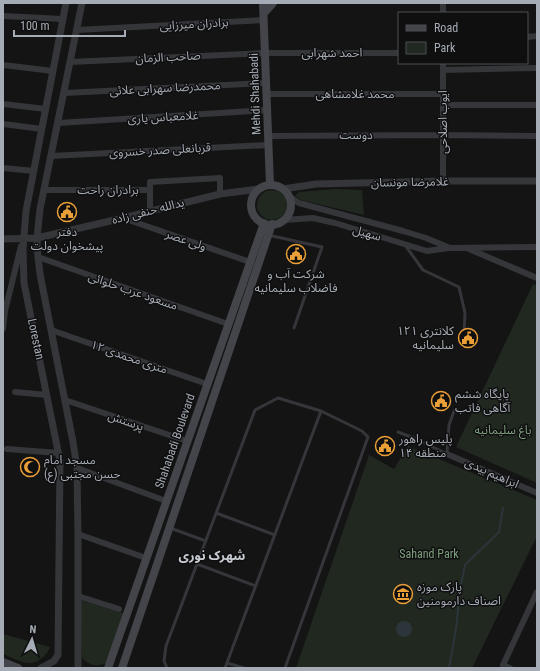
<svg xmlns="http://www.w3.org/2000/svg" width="540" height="671" font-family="'Roboto Condensed','Noto Sans Arabic',sans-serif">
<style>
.green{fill:#202820}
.water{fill:#2c353a}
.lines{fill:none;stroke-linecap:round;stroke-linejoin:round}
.stream{stroke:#2c353a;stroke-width:2}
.service{stroke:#35363a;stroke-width:3}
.minor{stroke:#35363a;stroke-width:6}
.tertiary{stroke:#35363a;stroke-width:7}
.secondary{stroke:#43454a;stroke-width:8}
.labels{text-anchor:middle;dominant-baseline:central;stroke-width:3;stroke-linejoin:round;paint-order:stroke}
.street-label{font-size:12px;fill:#a6acb5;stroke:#0f0f10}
.poi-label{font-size:12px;fill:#a6acb5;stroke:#0f0f10;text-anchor:start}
.park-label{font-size:12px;fill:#7e9f7d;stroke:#0f0f10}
.neighbourhood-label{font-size:13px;font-weight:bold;fill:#c7cad1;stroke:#0f0f10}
</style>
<rect width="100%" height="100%" fill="#141415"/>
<path class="green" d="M336,189l26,1 2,25 -63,-15 -6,-4 4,-4z
M257 205a15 15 0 1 1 30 0a15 15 0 1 1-30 0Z
M533,284l4,2v197l-81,-36z
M408,446l129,54v36l-65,132h-176l73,-213 25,14z
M80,600l46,14 -19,49c-12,4 -16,3 -25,-5z
M3,634l47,13c-3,8 -12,17 -22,16 -9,-1 -17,-6 -25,-9z"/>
<path class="water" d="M396 629a8 8 0 1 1 16 0a8 8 0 1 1-16 0Z"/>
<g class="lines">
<path class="stream" d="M449,668l7,-39 4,-40 5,-24 34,-33 4,-24"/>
<path class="service" d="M268,235l54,12 -28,81
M405,245l18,25 36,17 6,26 -1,21
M398,432l16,6 33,16 2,-29 5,-14
M216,513l59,22
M170,528l36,13
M197,564l59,22
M227,663l17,5
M167,668l-3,-7 2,-15 89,-236 23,-12 43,13 41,20 6,6 -83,231
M225,668l96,-257"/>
<path class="minor" d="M443,13v-10
M3,16l60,3
M77,30l187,-10
M527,37l10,-1
M70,62l195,-9h134
M443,63v118
M3,65l50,6
M443,70l94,-2
M64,93l202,-10
M267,94h176
M3,104l43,5
M443,105h94
M58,123l209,-13
M3,124l39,5
M268,136l175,-1 94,1
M51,156l217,-11
M3,168l31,3
M44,190h106
M290,197l9,6 104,28 23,7 24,10 87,-1
M150,211v-29l70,-4v16
M123,218l127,44
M284,220l29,-2 22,5 92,28 22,-3
M469,249l68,29
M38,257l190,67
M3,329l2,-18 16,-65
M51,330l156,54
M15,392l32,3
M65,400l122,41
M7,449l52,4
M447,454l90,39
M77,468l89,33
M78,534l68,24
M78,596l41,13
M510,668l-7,-3 34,-73"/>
<path class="tertiary" d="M283,189l33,-5 127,-3h94
M3,239l34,-1 86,-20 97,-24 39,-5
M41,668l13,-7 4,-6 2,-194 -36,-178 -1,-34 3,-38 40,-208
M78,668v-134l-1,-66 -4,-26 -33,-168 -3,-26v-10l3,-29 42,-206"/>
<path class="secondary" d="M263,3l7,182
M264,13l9,-10
M251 205a20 20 0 1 1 40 0a20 20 0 1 1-40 0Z
M3,662l15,6
M108,668l156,-445
M122,668l150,-444"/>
</g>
<defs>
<symbol id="civic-ring" viewBox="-11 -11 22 22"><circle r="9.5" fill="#0f0f10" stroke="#ea9f37" stroke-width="1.5"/><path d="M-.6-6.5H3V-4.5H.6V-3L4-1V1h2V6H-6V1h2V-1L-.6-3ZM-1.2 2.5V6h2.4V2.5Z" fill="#ea9f37"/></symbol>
<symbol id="mosque-ring" viewBox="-11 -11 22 22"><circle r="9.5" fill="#0f0f10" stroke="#ea9f37" stroke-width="1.5"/><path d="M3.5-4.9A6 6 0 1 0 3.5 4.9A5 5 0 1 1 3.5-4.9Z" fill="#ea9f37"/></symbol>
<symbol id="museum-ring" viewBox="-11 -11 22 22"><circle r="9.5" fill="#0f0f10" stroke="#ea9f37" stroke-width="1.5"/><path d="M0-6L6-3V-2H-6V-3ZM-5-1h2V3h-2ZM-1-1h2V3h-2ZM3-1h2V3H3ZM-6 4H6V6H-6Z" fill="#ea9f37"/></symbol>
</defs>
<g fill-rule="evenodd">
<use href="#civic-ring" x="56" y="201" width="22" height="22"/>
<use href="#civic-ring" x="285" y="243" width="22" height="22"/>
<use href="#civic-ring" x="457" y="327" width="22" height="22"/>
<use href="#civic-ring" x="430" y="390" width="22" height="22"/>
<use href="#civic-ring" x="374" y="435" width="22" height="22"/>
<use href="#mosque-ring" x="19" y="456" width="22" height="22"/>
<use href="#museum-ring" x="392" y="583" width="22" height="22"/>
</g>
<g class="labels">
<g class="street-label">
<text transform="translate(194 24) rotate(-3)">برادران میرزایی</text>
<text x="332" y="53">احمد شهرابی</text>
<text transform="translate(168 57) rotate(-3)">صاحب الزمان</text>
<text transform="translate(165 88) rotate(-3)">محمدرضا سهرابی علائی</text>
<text transform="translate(255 94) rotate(-92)">Mehdi Shahabadi</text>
<text x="355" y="94">محمد غلامشاهی</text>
<text transform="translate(163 117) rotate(-3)">غلامعباس یاری</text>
<text transform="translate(443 122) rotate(-90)">ایوب اصلاحی</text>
<text x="356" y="135">دوست</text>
<text transform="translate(160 150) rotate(-3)">قربانعلی صدر خسروی</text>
<text transform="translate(410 182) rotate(-1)">غلامرضا مونسان</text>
<text x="108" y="190">برادران راحت</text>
<text transform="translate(148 211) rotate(-14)">یدالله حنفی زاده</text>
<text transform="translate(367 233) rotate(16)">سهیل</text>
<text transform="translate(186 240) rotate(19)">ولی عصر</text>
<text transform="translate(133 291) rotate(19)">مسعود عرب حلوائی</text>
<text transform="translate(36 339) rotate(78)">Lorestan</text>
<text transform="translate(129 357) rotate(19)">۱۲ متری محمدی</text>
<text transform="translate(126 421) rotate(19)">پرستش</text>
<text transform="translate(175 441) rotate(-71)">Shahabadi Boulevard</text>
<text transform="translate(492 473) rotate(24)">ابراهیم بیدی</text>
</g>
<g class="poi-label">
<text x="67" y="232" text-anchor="middle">دفتر<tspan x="67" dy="14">پیشخوان دولت</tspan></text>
<text x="296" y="274" text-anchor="middle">شرکت آب و<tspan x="296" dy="14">فاضلاب سلیمانیه</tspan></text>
<text x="454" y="331" text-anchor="end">كلانتری ١٢١<tspan x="454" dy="14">سلیمانیه</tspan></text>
<text x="455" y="394">پایگاه ششم<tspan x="455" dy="14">آگاهی فاتب</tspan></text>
<text x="399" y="439">پلیس راهور<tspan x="399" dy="14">منطقه ۱۴</tspan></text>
<text x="44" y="460">مسجد امام<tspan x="44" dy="14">حسن مجتبی (ع)</tspan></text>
<text x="417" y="587">پارک موزه<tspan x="417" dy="14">اصناف دارمومنین</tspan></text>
</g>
<g class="park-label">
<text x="503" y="430">باغ سلیمانیه</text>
<text x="429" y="554">Sahand Park</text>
</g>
<g class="neighbourhood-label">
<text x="212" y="555">شهرک نوری</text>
</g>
</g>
<rect width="540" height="671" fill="none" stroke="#a6acb5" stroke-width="8"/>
<rect x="398" y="12" width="130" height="52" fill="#0f0f10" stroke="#4b4e52"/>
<rect x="406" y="25" width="20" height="6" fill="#43454a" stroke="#4b4e52"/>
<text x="434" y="32" font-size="12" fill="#a6acb5">Road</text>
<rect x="406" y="42" width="20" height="12" fill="#202820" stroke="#4b4e52"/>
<text x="434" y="52" font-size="12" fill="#a6acb5">Park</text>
<g transform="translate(32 639) rotate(5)" stroke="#0f0f10" stroke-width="3" paint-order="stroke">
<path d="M0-3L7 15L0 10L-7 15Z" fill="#a6acb5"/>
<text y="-6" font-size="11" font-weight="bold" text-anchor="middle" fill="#a6acb5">N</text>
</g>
<path d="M14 30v6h111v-6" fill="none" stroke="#a6acb5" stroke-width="2"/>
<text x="20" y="30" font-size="12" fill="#a6acb5" stroke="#0f0f10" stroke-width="3" paint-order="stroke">100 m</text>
</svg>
